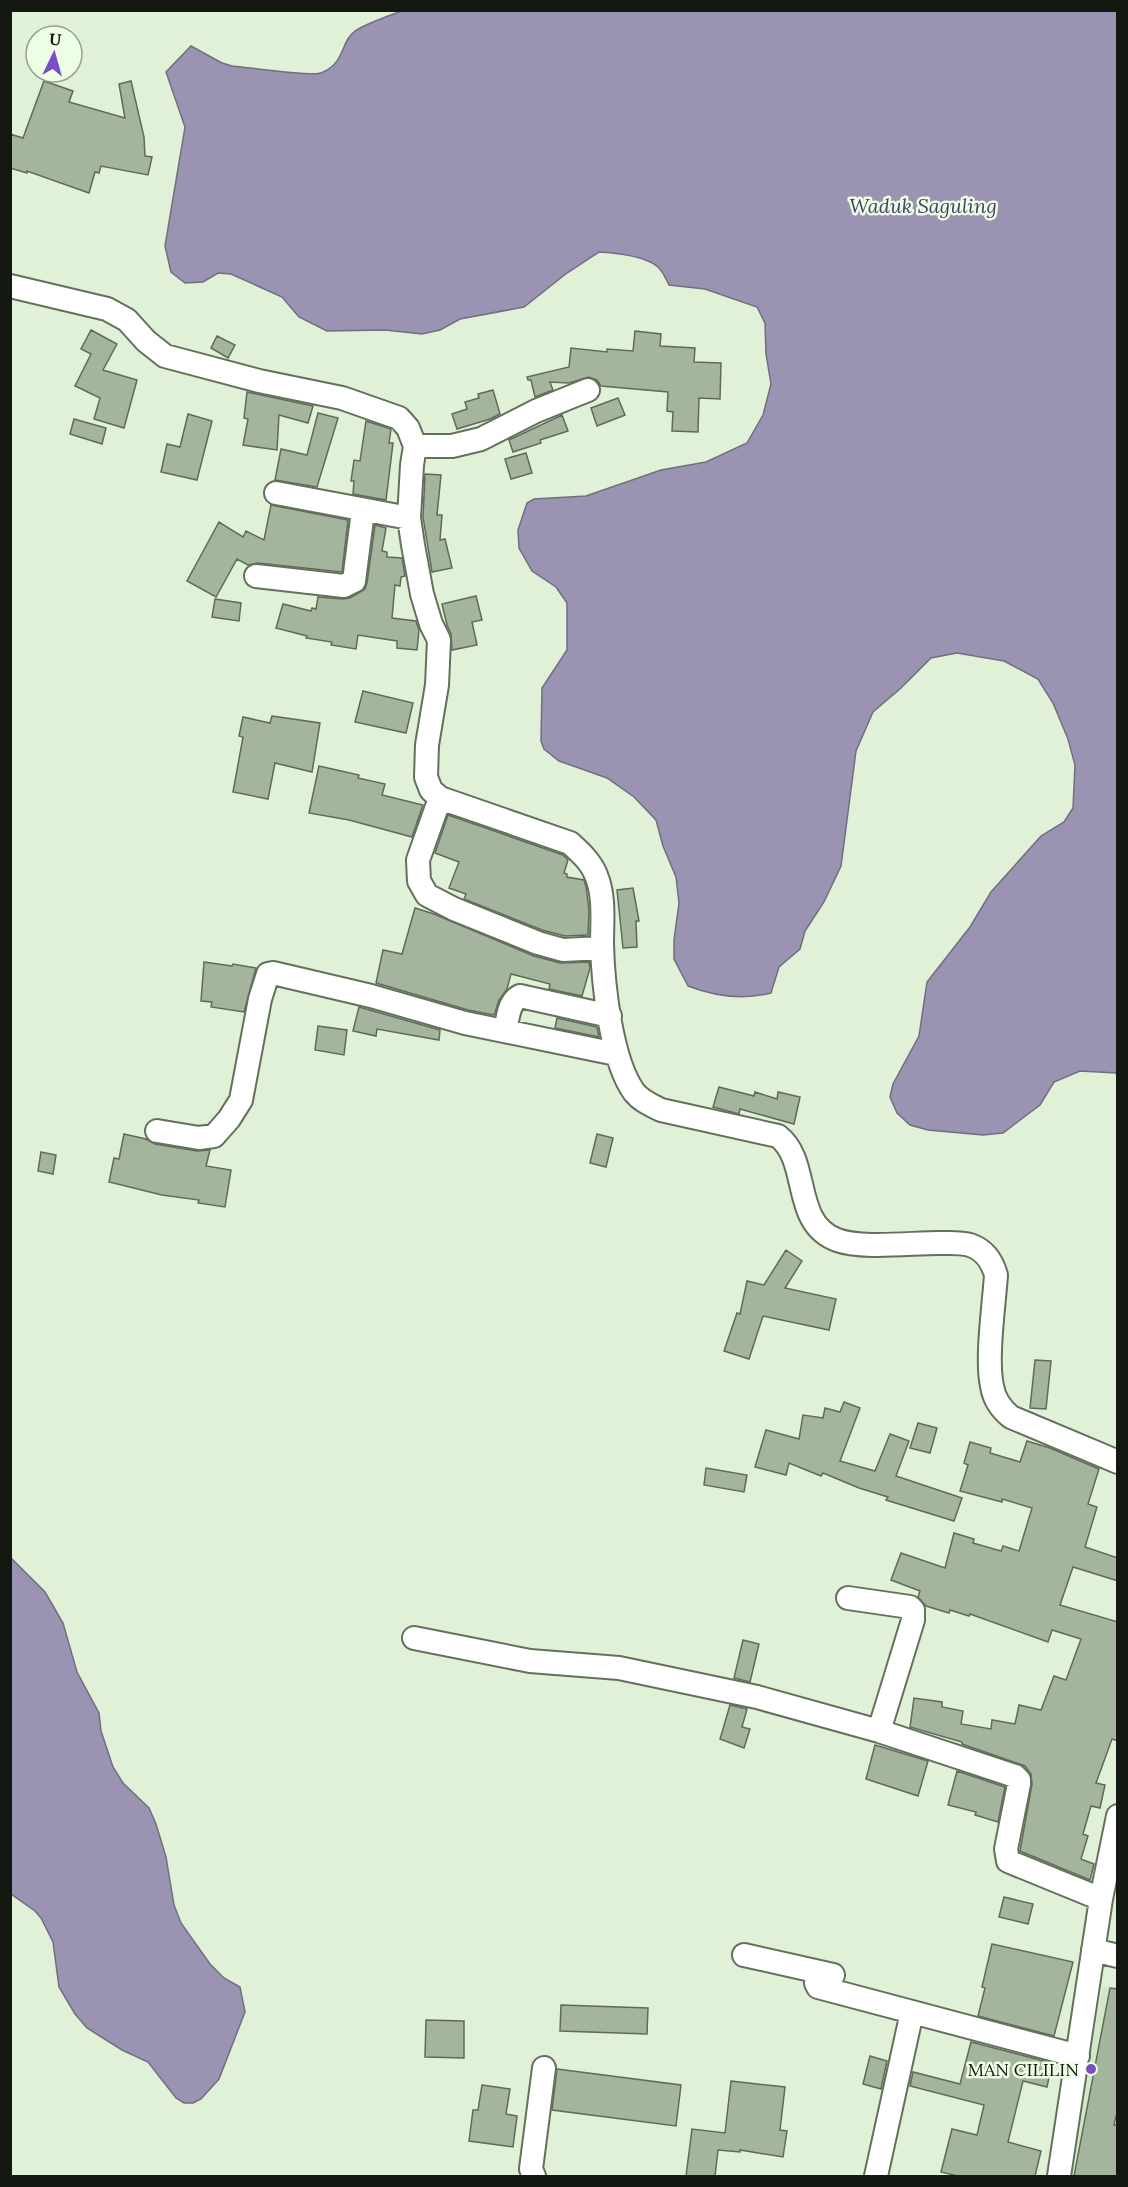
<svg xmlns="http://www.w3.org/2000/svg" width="1128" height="2187" font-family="Lora,serif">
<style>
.built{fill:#d1e7c8}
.water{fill:#9a93b1;stroke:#726e81;stroke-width:1.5}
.building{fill:#a4b49d;stroke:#5e6c57;stroke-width:1.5}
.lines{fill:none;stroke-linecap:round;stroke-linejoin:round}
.minor-casing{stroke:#63715c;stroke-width:26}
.minor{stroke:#fff;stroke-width:22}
.poi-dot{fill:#7a4ec7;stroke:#edfee5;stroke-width:2}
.labels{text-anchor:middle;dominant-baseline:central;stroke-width:5;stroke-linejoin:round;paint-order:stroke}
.poi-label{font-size:18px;fill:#131911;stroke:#edfee5;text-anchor:end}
.water-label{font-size:20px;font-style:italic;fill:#4a3d69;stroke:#edfee5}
</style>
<rect width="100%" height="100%" fill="#e0f1d8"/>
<path class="built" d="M1103,1987l14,2 -7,1 -29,156 36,7v23l-11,-1 -10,1 4,-21 -21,-4 -5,25h-7z"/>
<path class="water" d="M403,10l714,1v1065l-1,-3 -36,-2 -26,11 -14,23 -37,28 -20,2 -55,-5 -18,-5 -13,-12 -7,-16 3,-13 26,-48 8,-54 43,-55 21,-35 50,-56 23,-14 9,-14 2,-43 -7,-26 -15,-36 -15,-24 -34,-18 -47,-8 -26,5 -30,30 -28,24 -17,39 -15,115 -17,36 -19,29 -5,18 -21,18 -8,26c-27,7 -57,3 -83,-7l-14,-27v-19l5,-37 -3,-26 -13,-31 -7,-26 -22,-23 -27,-19 -48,-17 -15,-12 -3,-8 1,-53 25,-38v-47l-11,-16 -24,-16 -13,-23 -1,-18 9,-27 7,-4 52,-3 75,-26 45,-8 41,-19 16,-28 8,-31 -5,-30 -1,-31 -8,-16 -52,-18 -36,-4c-3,-6 -6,-13 -10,-17 -12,-12 -43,-15 -60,-16l-32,21 -43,34 -64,12 -20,11 -18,4 -37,-4 -58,1 -28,-14 -17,-20 -51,-23 -13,-1 -15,9 -18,1 -14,-11 -6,-26 20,-119 -19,-55 25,-26 31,17 10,3c14,1 80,11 89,7 25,-10 19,-31 34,-42 14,-9 33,-14 48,-21z
M10,1557l35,35 18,31 14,49 22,41 2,18 12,36 10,16 26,25 7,16 10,33 8,48 7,18 29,41 14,14 16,9 5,25 -26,67 -18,20 -8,4h-9l-8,-5 -28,-36 -26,-12 -35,-22 -12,-14 -16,-27 -6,-45 -12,-24 -6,-7 -24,-17z"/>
<path class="building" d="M44,81l29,10 -4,11 56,16 -6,-34 12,-3 13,56 1,19 7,1 -4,18 -47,-9 -2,7 -4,-1 -6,21 -62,-22v2l-17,-5v-34l13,4z
M91,330l26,14 -14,26 34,10 -13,48 -30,-9 6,-21 -25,-12 16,-32 -10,-5z
M635,331l26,3 -1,12 35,2 -1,14 27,1 -1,36 -21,-1 -1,34 -26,-1 1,-19 -6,-1 1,-19 -67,-6 -4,-6 -8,-3 -20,6 -19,-1 3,8 -18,7 -4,-17h-3l-1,-3 42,-10 2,-19 36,4v-3l26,2z
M217,336l18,9 -7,13 -17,-10z
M493,390l7,24 -10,5 -33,10 -5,-15 15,-5 -2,-7 14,-4 -1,-4z
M247,392l66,14 -5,17 -29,-8 -2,35 -34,-5 5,-26 -4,-1z
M618,398l7,17 -28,11 -6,-18z
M318,413l20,5 -21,69 -42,-7 6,-31 26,6z
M188,414l24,7 -15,59 -36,-8 6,-28 13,3z
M562,415l6,16 -28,9 1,3 -28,9 -4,-12z
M74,419l32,9 -4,16 -32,-10z
M366,421l25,8 -2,14h4l-7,57 -33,-6 1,-13h-3l3,-21 6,1z
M526,453l6,20 -21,6 -6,-20z
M425,474l16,1 -4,40h5l-2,25 5,-1 7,29 -20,4 -9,-55z
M271,505l77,15 -6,52 -84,-9 -10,2 -11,-6 -21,38 -29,-16 32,-59 24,15 3,-6 18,9z
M375,525l11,3 -4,23 5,1v5l15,1 3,18 -4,1 -1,9 -5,-1 -3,33 24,3 3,9 -2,20 -20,-2v-7l-39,-6 -2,14 -25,-4 1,-3 -26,-4 1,-2 -31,-8 7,-24 28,7 1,-3 4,1 2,-12 25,2 7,-1 15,-9 2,-6z
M476,596l6,24 -10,2 5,23 -25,5 -1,-16 -4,-9 -5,-21z
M215,599l26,4 -2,18 -27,-4z
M363,691l50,12 -7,30 -51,-11z
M272,716l48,7 -8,49 -37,-9 -7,36 -35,-7 10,-55 -4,-1 4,-19 27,6z
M319,766l40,9 -1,3 27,6 -3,11 41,10 -11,32 -63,-17 -40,-7z
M448,815l115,40 5,5 -4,13 3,1v3l17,3 2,7 3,23 -1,25 -23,1 -23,-6 -78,-31 2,-5 -17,-6 10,-26 -24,-9z
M633,888l6,33h-3l1,26 -14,1 -6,-58z
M415,908l19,6 100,42 26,7 29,-1 1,6 -8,28 -33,-7 1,-5 -39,-10 -4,15 -8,11 -5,15 -26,-5 -92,-27 7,-33 19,4z
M204,962l28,4 1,-2 23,4 -12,44 -33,-5 1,-5 -11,-1z
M359,1007l81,23 -1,10 -62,-11 -1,7 -23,-5z
M557,1018l40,9 2,10 -44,-9z
M318,1026l29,4 -3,25 -29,-5z
M719,1087l35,9 1,-4 22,7 1,-7 22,5 -6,27 -54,-15 -1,5 -26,-7z
M124,1134l22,5 9,5 42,7 13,-1 -4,16 25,4 -6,37 -27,-4 1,-3 -37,-5 -53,-13 5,-24 5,1z
M597,1134l16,4 -7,29 -16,-4z
M41,1152l15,3 -3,19 -15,-3z
M786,1250l16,11 -17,27 51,11 -7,31 -66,-14 -14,43 -25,-8 13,-38 3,1 7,-33 17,4z
M1035,1360l16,1 -5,48 -16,-1z
M844,1402l16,6 -20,53 35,10 15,-37 19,7 -13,35 66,22 -8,23 -68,-21 2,-3 -29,-9 -36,-15 -2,3 -32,-13 -3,12 -31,-8 11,-37 33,9 4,-24 20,3 2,-10 15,4z
M918,1423l19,5 -7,25 -20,-5z
M1027,1441l23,7 49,21 -11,35 9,3 -12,40 33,11v23l-45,-14 -13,38 58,17v119l-6,-2 -16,44 9,2 -5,23 -9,-2 -8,28 5,2 -7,23 13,5 -4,16 -70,-29 12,-67 -1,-10 -6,-8 -63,-22v-2l-52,-15 4,-29 28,4v5l21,4 -2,13 30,5 1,-9 23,4 4,-19 22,5 13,-34 12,4 15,-41 -29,-9 -4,12 -78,-28 -1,2 -19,-6 -1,3 -23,-7 -8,-9 2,-6 -29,-11 10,-27 44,15 9,-35 20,6 -1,4 28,8 2,-5 16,5 13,-43 -30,-9v3l-42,-11 8,-26 -4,-2 6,-21 21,6 -1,5 30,9z
M706,1468l41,7 -3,17 -40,-7z
M743,1640l16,4 -9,38 -16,-4z
M730,1705l17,4 -5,18 8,2 -6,19 -24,-9z
M875,1745l53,16 -10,35 -52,-17z
M957,1771l48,16 -7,35 -23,-7 1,-3 -28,-7z
M1004,1897l29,7 -5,20 -29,-7z
M992,1944l81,18 -19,74 -76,-20 7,-28 -3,-1z
M1110,1988l8,1v119l-4,17h4v51h-44z
M561,2005l87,3 -1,26 -87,-3z
M426,2020l38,1v37l-39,-1z
M971,2042l81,21 -5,24 -24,-6 -15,61 33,9 -6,25h-77l-17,-4 11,-43 25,6 7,-30 -74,-19 3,-14 47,12z
M870,2056l17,5 -6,28 -18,-5z
M557,2069l124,16 -5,41 -124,-16z
M731,2081l54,6 -5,43 7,1 -4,26 -43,-7v2l-22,-2 -3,26h-29l6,-47 33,4z
M482,2085l28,4 -4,25 11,2 -4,31 -44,-6 4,-31h5z"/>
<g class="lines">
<defs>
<path id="minor" d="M10,286l97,23 20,11 19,21 19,15 94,25 83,17 57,20 9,10 7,18 -3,19 -3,53 4,27 9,49 9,30 8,16 -2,45 -10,60 -1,32 5,13 9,8 130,45c10,9 21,19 26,32 9,21 6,47 6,69 1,40 9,116 32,148 7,9 17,13 27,18l117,26c33,25 13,87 59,104 24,9 74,3 101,3 10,0 23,-1 32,2 15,5 22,16 26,30 -2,30 -10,84 -4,111 2,13 9,23 19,31l107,45
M415,446h37l29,-7 55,-28 52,-21
M276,493l133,25
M256,576l88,10 10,-5 9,-70
M440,798l-22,62 1,21 8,14 27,14 84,34 25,7 39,-2
M505,1031c3,-12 3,-29 15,-35l90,20
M157,1131l42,7 15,-2 15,-17 12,-19 19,-101 8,-25 5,-1 98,23 94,27 151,31
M848,1598l62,9 3,3v10l-34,111 136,45 4,4v4l-13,65 2,12 93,38
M414,1638l116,23 89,7 138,29 122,34
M1093,1950l25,6
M744,1955l89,20
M819,1972l-3,11 2,4 260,69
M534,2176l-3,-7 13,-101
M876,2176l36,-164
M1059,2176l42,-277 17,-83"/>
</defs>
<use href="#minor" class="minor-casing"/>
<use href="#minor" class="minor"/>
</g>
<circle class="poi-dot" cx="1091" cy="2069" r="6"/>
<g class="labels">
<g class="poi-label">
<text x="1079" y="2069">MAN CILILIN</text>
</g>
<g class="water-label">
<text x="923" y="205">Waduk Saguling</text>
</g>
</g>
<rect width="1128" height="2187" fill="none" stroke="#131911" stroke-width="24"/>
<g transform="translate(54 54) rotate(5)"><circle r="28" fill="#edfee5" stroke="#96a290" stroke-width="1.5"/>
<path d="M0-4.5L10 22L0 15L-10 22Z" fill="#7a4ec7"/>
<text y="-9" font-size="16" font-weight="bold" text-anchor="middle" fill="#131911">U</text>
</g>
</svg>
